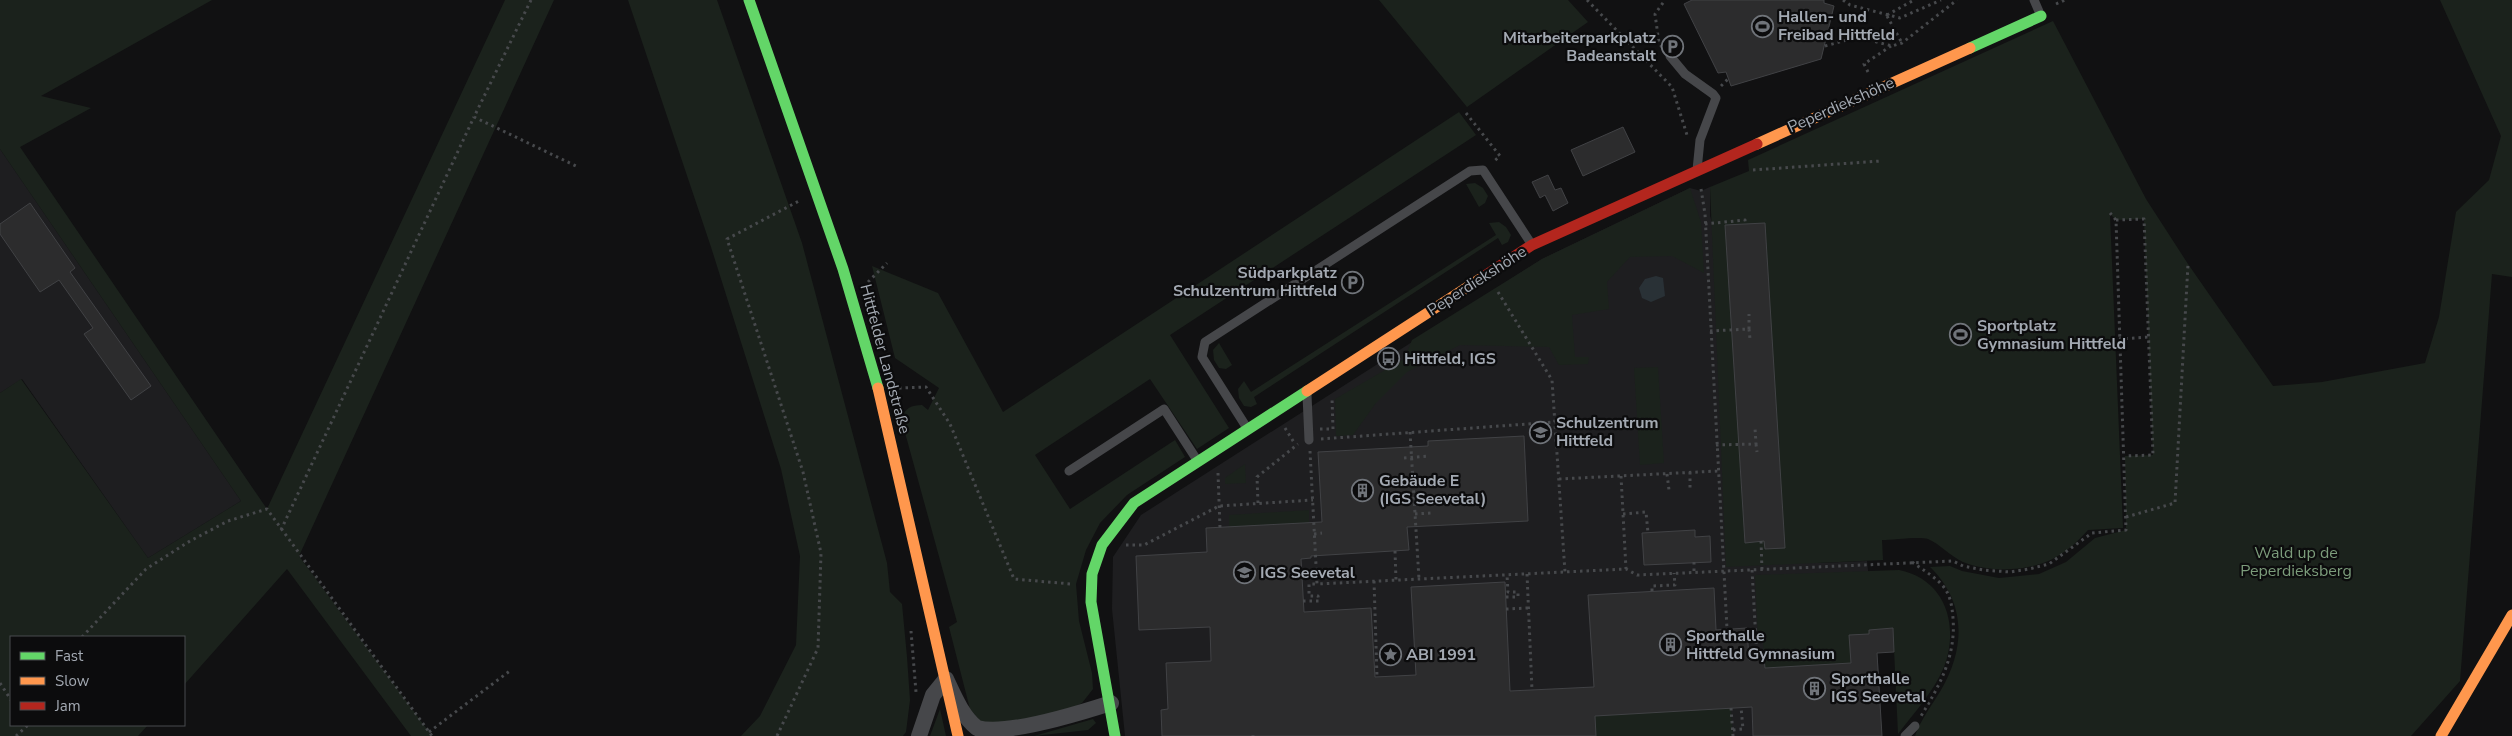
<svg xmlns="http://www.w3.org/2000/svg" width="2512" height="736" font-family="'Nunito Sans',sans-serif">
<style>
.built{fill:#1e1e20}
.green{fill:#1b221c}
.water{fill:#293136}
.building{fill:#2c2c2d;stroke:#414245}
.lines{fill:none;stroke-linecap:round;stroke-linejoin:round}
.path{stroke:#47494c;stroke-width:3;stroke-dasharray:2.5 4;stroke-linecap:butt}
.lane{stroke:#46474a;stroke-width:9}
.street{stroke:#46474a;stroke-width:16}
.fast{stroke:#63d668;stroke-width:11}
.slow{stroke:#ff974d;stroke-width:11}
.jam{stroke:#b3261e;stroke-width:11}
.labels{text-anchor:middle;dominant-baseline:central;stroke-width:4.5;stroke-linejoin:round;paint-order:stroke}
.poi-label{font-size:16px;font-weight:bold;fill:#a3a9b2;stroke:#0c0c0d;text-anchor:start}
.street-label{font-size:16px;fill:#a3a9b2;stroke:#0c0c0d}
.park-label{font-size:16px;fill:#7c9c7b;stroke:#0c0c0d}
</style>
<rect width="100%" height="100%" fill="#111112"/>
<path class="built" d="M0,149l241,352 -93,57 -126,-179 -22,14z
M1710,187v29l108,347 49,-2 11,101 4,74h-757l-13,-127 1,-52 28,-42 401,-256 148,-71 11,3z"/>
<path class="green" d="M0,0h212l-171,96 50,12 -71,39 247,362 238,-509h49l-255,556 133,180h-21l-124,-167 -103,116v-48h-173v88h137l-10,11h-138v-343l21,-14 127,179 93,-57 -241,-352z
M628,0h89l85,243 85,320 3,29 12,12 5,53 3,43 -4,32 -3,4h-162l19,-20 36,-71 4,-89 -19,-87 -70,-222z
M1379,0h189l20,22 -121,85z
M2440,0h72v277l-20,-3 -32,407 -49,55h-496c6,-17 17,-31 26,-46 25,-43 25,-88 -11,-123l20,-1 12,5 37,7 40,-4 27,-12 29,-24 31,-8 -1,-74 28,-1 -9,-236 -28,1 -6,-6 13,314 -35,2c-9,10 -19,20 -32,27 -25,15 -66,16 -93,5 -13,-6 -23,-18 -35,-23 -8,-3 -36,1 -46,1l1,20 -157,7 -16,-380 39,-16 -1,-11 305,-139 93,178 42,65 85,122 49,-4 103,-19 14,-46 17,-105 33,-32 12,-44z
M1459,112l17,23 -306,200 59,93 -32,21 -47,-70 -115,76 35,54 105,-69 10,17 -58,38 -27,28 -14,27 -10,34 3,37 13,52 1,16 -11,14 -19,10 -45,13 -37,-4 -11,-13 -21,-82 8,-5 -56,-204c5,-10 10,-13 21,-13l6,5 11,-22 -44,-30 -23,-92 66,27 65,119z
M1475,183l8,5 5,8 -3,7 -6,4 -13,-23z
M1690,188l11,34 3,51 -32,-17 -42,1 -23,25 2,27 -37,6 3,42h14l-1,7 -29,1 -10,-18 -89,-2 -53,27 -31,31 -23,32 -17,1 -1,-37 69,-40 8,-19 130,-81z
M1499,222l7,5 5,8 -3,7 -6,3 -4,-7 -244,159 3,7 -6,3 -7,-1 -5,-8 -1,-9 6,-8 7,11 245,-157 -7,-12z
M1219,343l13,22 -6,4 -7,-1 -5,-8 -1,-10z
M1658,367l6,96 -24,2 -6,-97z
M1245,464l1,19 -21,1v-6z
M1309,510v13l-80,4v-12z
M1899,570c46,9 61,55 45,97 -10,24 -30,46 -46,67l-5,-106 -24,2v4l-20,1 2,28 -86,5 -2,-26h-5l-3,-67z
M1731,708l2,28h-137l-1,-20z
M940,709l6,27h-16z
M1093,719l3,4 -8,7 -54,6z"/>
<path class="water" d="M1656,276l7,2 2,18 -14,6 -9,-4 -3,-10 6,-9z"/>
<path class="building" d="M1692,0h132v3l10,3 -13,53 -90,27 -5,-14 -8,1 -34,-69z
M1623,127l12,25 -52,24 -12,-26z
M1548,175l7,15 6,-2 7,15 -15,8 -8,-16 -5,3 -8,-16z
M30,203l45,65 -5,4 81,114 -20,14 -47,-66 9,-6 -34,-48 -19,12 -40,-58v-10z
M1765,223l20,325 -20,1 -1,-8 -19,2 -20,-318z
M1524,436l4,85 -121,6 2,23 -98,6v2l-10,1 3,53 67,-4 4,69 41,-2 -5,-88 94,-5 5,109 84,-4 -6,-92 126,-7 2,42 31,-2 2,32 15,-1 1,9 86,-5 -2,-28 20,-1v-4l24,-2 1,24 -17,1 5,83h-129l-1,-29 -157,9 1,20h-434l-1,-26 7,-1 -2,-46 45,-2 -1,-34 -71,3 -3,-74 71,-4 -1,-24 116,-6 -4,-70 110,-6v-5z
M1695,530v7l15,-1 1,26 -67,3 -2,-32z"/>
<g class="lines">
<path class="path" d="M531,0l-57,117 102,49
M1587,0l85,87 15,48
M1843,0l7,5 50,13 41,-18
M2056,4l9,-4
M1887,15l27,-15
M1887,16l15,27
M1825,46l33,-9 34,9 10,-3 55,-43
M1662,47l-3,-4 -4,-29 10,-14
M1868,72l-4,-8 27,-18
M1721,86l7,-7
M1466,113l34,43 -7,6
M1753,170l128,-9
M1701,189l4,25 22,415
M2116,220l28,-1 9,236 -28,1
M1705,224l40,-4v4
M868,282l19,-19
M1498,292l54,88 13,192
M1749,329l1,10
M1710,331l39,-2v-15
M2119,339l30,-2
M899,388l27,-1 24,37 64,155 57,5
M1285,428l10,16
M1320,429h13l-1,-31
M1410,432l9,147
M1321,439l234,-17
M1756,444l1,8
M1716,445l40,-1 -1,-16
M1310,451l7,133 309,-15 11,6 316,-14 10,5 20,4 27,2 19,-3 20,-5 43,-31 34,-3 -10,-310 -6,-7
M1404,458l25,-2
M1690,472v17
M1218,473l2,55
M1667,474l2,16
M1621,476l5,93
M1559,479l159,-8
M1258,503l-1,-26 41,-33
M1415,514l16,-1
M1623,514l23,-2 2,21
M2126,517l49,-14 13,-239
M281,530l193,-413
M1314,534l8,-1
M1761,541l1,29
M1126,545h18l75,-39 94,-6
M1395,551l1,29
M1694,562v10
M1912,562c11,8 22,14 31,24 8,10 9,21 10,32 3,38 -13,67 -32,98
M1752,570l5,89
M1527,574l5,116
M1374,581l3,96
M1652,591v-5l23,-1 -1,-12
M1506,597h12v-5h-10l-1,-17
M1303,601h16l-1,-5h-9v-12h8
M1506,609l22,-1
M911,631l5,61
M82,637l64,-68 44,-28 38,-20 39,-12 165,227
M0,683l11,17
M1731,708l2,28
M1733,730l10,-1 -2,-22
M429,732l82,-62
M1253,735v1
M16,736l12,-11
M777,736l41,-88 3,-95 -18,-81 -76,-233 72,-38"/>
<path class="lane" d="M2034,0l7,16
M1670,56l15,18 28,20 3,4 -16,42 -3,30
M1307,395l2,45
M1247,428l-45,-71 3,-15 265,-171 13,-1 49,75
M1069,471l95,-62 33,51
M1905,736l10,-10"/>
<path class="street" d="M919,736l14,-41 13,-16c8,17 16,37 31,49 28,8 103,-15 134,-25"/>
<path class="fast" d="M749,0l94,269 35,119
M1970,48l71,-32
M1115,736l-24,-134 1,-28 10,-29 32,-42 173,-112"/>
<path class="slow" d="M1757,144l213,-96
M878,388l80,348
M1307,391l176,-114
M2441,736l71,-121"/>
<path class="jam" d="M1483,277l49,-32 225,-101"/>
</g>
<defs>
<symbol id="stadium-ring" viewBox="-11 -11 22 22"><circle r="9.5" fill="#0c0c0d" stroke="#70747a" stroke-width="1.5"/><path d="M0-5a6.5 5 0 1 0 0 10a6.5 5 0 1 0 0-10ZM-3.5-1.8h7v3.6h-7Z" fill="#70747a"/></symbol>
<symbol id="parking-ring" viewBox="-11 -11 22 22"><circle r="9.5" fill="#0c0c0d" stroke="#70747a" stroke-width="1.5"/><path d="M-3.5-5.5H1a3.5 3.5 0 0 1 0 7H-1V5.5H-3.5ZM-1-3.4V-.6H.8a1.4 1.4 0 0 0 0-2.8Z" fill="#70747a"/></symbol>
<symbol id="bus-ring" viewBox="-11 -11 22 22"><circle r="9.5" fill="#0c0c0d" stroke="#70747a" stroke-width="1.5"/><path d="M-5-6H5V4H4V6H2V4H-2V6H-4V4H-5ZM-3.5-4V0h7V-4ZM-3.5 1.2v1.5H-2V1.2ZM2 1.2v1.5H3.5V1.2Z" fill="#70747a"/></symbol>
<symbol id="school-ring" viewBox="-11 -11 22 22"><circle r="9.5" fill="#0c0c0d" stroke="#70747a" stroke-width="1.5"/><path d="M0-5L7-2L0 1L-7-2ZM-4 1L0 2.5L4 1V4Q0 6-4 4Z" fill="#70747a"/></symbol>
<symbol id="building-ring" viewBox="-11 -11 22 22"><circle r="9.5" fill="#0c0c0d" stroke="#70747a" stroke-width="1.5"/><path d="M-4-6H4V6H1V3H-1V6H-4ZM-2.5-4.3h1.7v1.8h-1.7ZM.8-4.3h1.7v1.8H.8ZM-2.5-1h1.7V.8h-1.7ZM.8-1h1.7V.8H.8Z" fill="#70747a"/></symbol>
<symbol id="sight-ring" viewBox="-11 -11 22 22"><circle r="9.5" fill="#0c0c0d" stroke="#70747a" stroke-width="1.5"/><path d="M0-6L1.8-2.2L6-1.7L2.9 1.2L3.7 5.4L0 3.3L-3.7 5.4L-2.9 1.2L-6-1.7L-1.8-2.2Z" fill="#70747a"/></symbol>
</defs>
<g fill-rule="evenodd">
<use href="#stadium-ring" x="1750" y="14" width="25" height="25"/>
<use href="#parking-ring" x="1660" y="34" width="25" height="25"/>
<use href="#parking-ring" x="1340" y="270" width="25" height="25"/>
<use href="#stadium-ring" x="1948" y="322" width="25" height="25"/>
<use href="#bus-ring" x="1376" y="346" width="25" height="25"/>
<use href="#school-ring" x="1528" y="420" width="25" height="25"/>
<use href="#building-ring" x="1350" y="478" width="25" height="25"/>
<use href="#school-ring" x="1232" y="560" width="25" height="25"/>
<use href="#building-ring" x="1658" y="632" width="25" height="25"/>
<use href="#sight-ring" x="1378" y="642" width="25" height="25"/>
<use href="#building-ring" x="1802" y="676" width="25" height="25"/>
</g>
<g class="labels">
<g class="poi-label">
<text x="1778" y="17">Hallen- und<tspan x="1778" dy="18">Freibad Hittfeld</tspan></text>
<text x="1656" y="38" text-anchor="end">Mitarbeiterparkplatz<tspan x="1656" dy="18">Badeanstalt</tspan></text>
<text x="1337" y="273" text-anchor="end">Südparkplatz<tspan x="1337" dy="18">Schulzentrum Hittfeld</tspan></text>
<text x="1977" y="326">Sportplatz<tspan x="1977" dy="18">Gymnasium Hittfeld</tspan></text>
<text x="1404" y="359">Hittfeld, IGS</text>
<text x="1556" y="423">Schulzentrum<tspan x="1556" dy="18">Hittfeld</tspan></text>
<text x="1379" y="481">Gebäude E<tspan x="1379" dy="18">(IGS Seevetal)</tspan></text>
<text x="1260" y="573">IGS Seevetal</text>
<text x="1686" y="636">Sporthalle<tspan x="1686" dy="18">Hittfeld Gymnasium</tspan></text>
<text x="1406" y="655">ABI 1991</text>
<text x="1831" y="679">Sporthalle<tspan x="1831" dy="18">IGS Seevetal</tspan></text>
</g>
<g class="street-label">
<text transform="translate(1841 105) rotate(-24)">Peperdiekshöhe</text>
<text transform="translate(1477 281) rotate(-33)">Peperdiekshöhe</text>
<text transform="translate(885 359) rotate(75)">Hittfelder Landstraße</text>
</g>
<g class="park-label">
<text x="2296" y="553">Wald up de<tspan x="2296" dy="18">Peperdieksberg</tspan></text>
</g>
</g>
<rect x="10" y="636" width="175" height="90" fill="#0c0c0d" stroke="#484b4f"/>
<rect x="20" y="652" width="25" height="8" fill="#63d668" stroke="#484b4f"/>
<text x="55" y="661" font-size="15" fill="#a3a9b2">Fast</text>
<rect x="20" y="677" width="25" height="8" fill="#ff974d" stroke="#484b4f"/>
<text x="55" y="686" font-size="15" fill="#a3a9b2">Slow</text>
<rect x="20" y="702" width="25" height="8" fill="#b3261e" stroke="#484b4f"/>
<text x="55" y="711" font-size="15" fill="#a3a9b2">Jam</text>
</svg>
